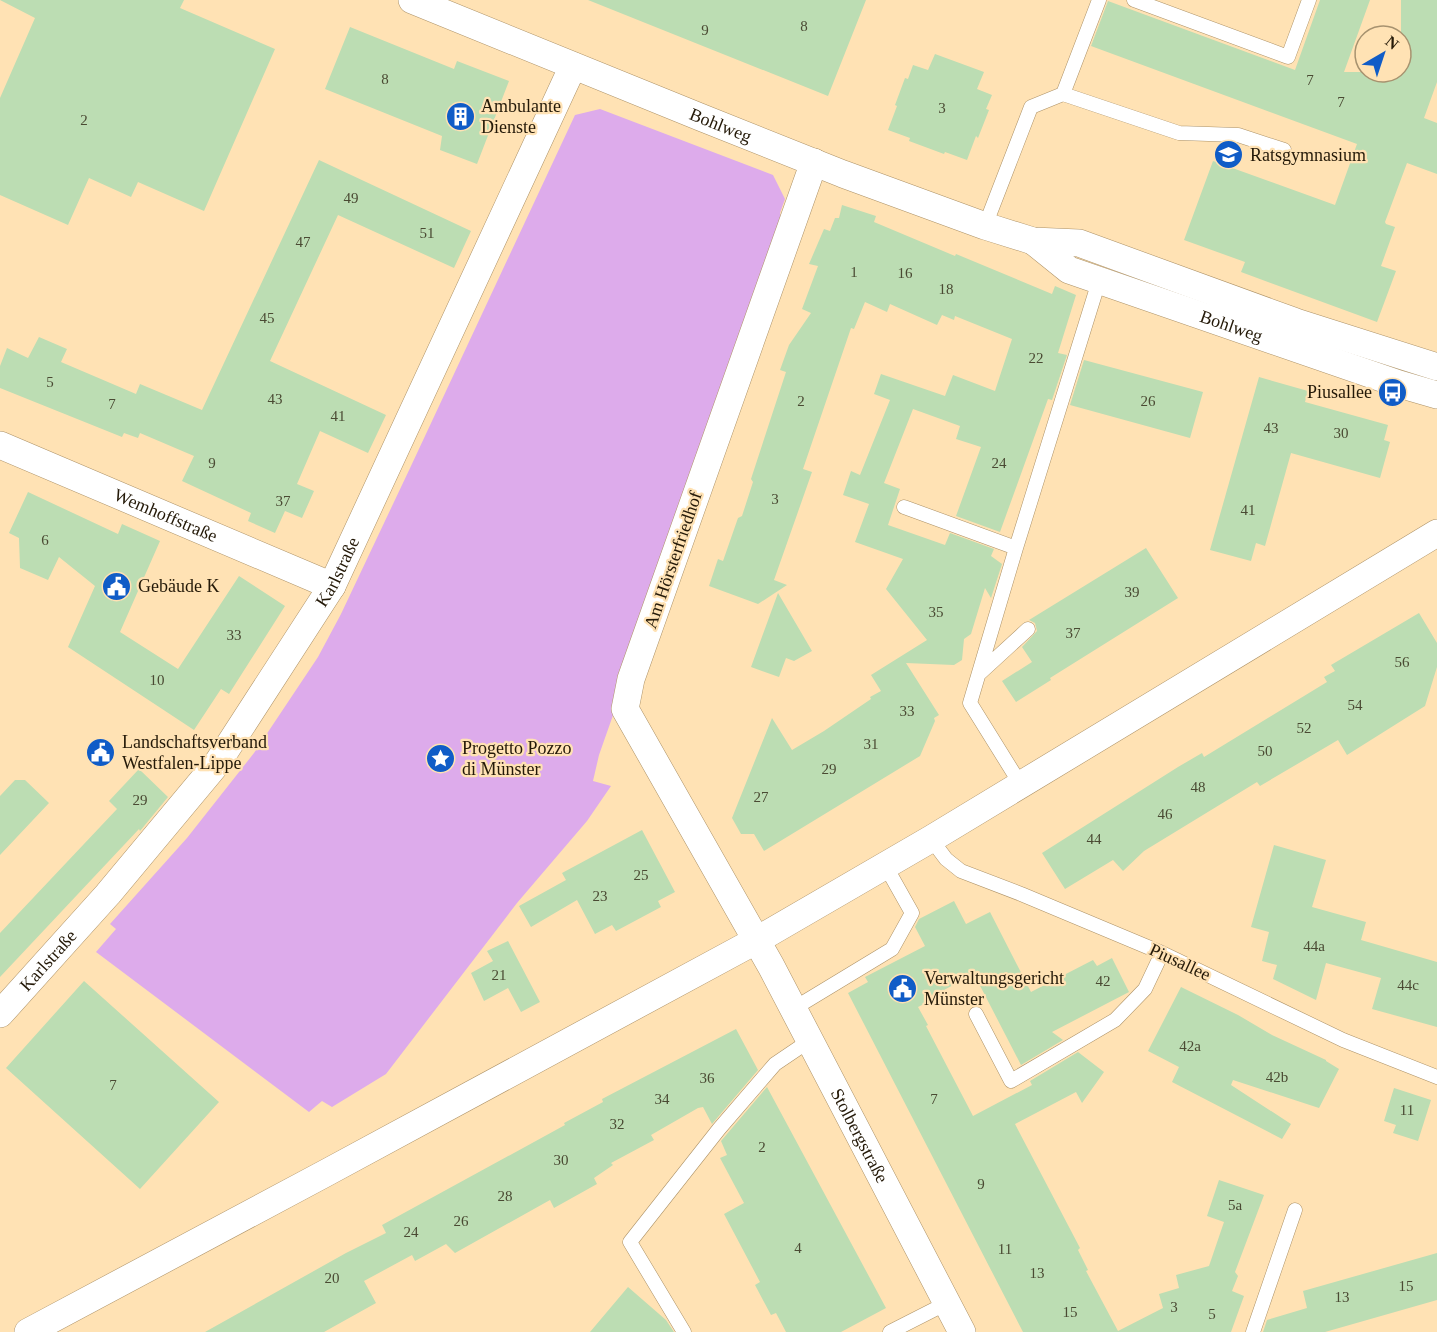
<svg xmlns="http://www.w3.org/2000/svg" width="1437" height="1332" font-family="Georgia,serif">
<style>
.green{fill:#ddabeb}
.building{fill:#bcddb3}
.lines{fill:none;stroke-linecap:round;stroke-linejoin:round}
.lane-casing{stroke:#ad9267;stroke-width:15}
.street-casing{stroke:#ad9267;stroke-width:28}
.lane{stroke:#fff;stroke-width:14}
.street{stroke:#fff;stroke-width:27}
.labels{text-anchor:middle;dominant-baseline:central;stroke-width:4.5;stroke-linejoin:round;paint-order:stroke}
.number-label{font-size:15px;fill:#4a4a33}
.poi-label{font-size:18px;fill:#241908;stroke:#ffe2b4;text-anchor:start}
.street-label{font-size:18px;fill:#241908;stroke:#ffe2b4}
</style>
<rect width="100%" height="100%" fill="#ffe2b4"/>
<path class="green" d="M600,109l173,66 12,24 -5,14 4,17 -185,525 -6,26 18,5 -24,35 -70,82 -131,171 -54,33 -10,-6 -13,11 -213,-160 20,-23 -6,-5 77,-86 67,-85 64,-96 23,-43 70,-148 164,-351z"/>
<path class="building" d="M0,0h184l-4,8 95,41 -71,162 -66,-29 -7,15 -42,-19 -21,47 -68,-30v-97l35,-80z
M588,0h278l-38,96z
M1320,0h50l-26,72h57v-72h36v82l-13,36 13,5v51l-30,-11 -22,59 1,2 9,3 -14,39 15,5 -19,51 -136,-50 4,-10 -61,-22 29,-79 122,44 22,-61 -266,-98 17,-45 187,69z
M350,27l104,42 3,-8 52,20 -32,83 -37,-14 2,-14 -117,-47z
M935,54l49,18 -7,17 15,6 -6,14 3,1 -11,28 -2,-2 -9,24 -22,-8 -1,2 -35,-13 1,-3 -22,-8 9,-24 -2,-1 10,-27 3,1 5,-14 15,5z
M319,160l152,71 -17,37 -116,-53 -68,146 116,54 -18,38 -48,-22 -23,53 17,7 -12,27 -17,-7 -10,22 -27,-12 3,-8 -69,-32 12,-25 -54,-23 -2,5 -14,-5 -2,4 -122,-49v-22l7,-18 21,10 11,-21 28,12 -6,13 75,32 4,-10 62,26z
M842,205l34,11 -2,6 81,34 1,-2 96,40 3,-8 21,9 -18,58 9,2 -15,45 -4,-1 -48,133 -44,-16 25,-69 -25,-8 4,-13 -47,-17 -29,74 16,6 -12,36 57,20 5,-12 44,16 -3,7 11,8 -11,34 -6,-10 -14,46 -7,5 -2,21 -8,5 -48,-2 33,52 -5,3 1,3 -15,35 -156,95 -10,-17h-13l-9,-16 40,-100 20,32 32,-19 47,-32 -1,-2 11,-6 -10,-16 56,-35 -41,-51 17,-30 -48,-17 14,-38 -26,-9 8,-24 9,4 30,-75 -16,-6 7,-20 64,22 8,-21 42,16 17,-52 -57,-23 -1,4 -12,-5 -5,10 -47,-21 -3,8 -22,-10 -11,27 -3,-1 -48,141 9,3 -38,108 13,5 -29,19 -49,-18 9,-27 5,2 15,-43 4,-2 11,-34 -2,-3 35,-107 -6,-2 9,-25 22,-32 -9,-4 16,-43 -9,-2 15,-35 6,2 5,-13h4z
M1084,360l119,32 -13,46 -120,-33z
M1259,377l49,14 -3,11 83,23 -4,15 6,2 -10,36 -89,-25 -26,93 -9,-3 -5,18 -41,-11z
M28,492l90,42 4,-10 38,17 -40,91 58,37 61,-93 46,30 -56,88 -8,-5 -27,41 -126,-83 27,-61 -36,-29 -11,23 -28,-12 -1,-30 -10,-5z
M1146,548l32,50 -128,80 1,2 -35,22 -14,-21 30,-19 -10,-15 15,-16 -2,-8 -6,-3z
M778,593l34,58 -18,10 -8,-3 -7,19 -28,-10z
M1419,613l18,30v24l-12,39 -78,49 -9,-15 -78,46 -3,-4 -113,69 -21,20 -10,-11 -48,29 -23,-36 136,-86 24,-14 2,4 123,-75 -3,-5 11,-6 -4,-6z
M139,769l29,28 -28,34 -1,-2 -139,148v-44l117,-124 -8,-8z
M15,780h10l24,23 -49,52v-59z
M642,830l33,62 -17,9 3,6 -45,24 -4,-6 -17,9 -18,-34 -46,27 -12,-21 47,-26 -4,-7z
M1274,845l52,15 -14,47 54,15 -5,18 76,22v65l-65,-18 9,-31 -55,-15 -10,37 -43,-21 4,-14 -15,-4 7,-29 -18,-5z
M954,901l12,23 24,-12 41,80 62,-32 4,6 15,-8 17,34 -77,40 11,8 -42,25 -47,-91 -47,25 1,3 -10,5 10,18 -2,1 47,90 59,-31 -2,-4 48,-29 26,20 -22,31 -6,-11 -61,32 65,124 -2,2 10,20 -2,1 32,60 45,-23 -4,-14 20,-6 -3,-13 33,-9 15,-44 -17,-6 12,-36 45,15 -29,77 3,4 -6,15 12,5 -13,36h-208l-175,-339 20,-11 -3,-5 60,-31 -10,-19 4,-8z
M508,941l32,61 -19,10 -13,-24 -24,13 -13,-28 22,-12 -6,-10z
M84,981l135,121 -79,87 -134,-121z
M1181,987l57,28 34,20 54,25v1l13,8 -20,39 -86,-28 -2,5 60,39 -9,15 -110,-57 7,-15 -31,-16z
M736,1029l22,41 -46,54 -9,-17 -5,1 -47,27 3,5 -43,23 2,2 -19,13 3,6 -43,24 -4,-8 -95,53 -9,-9 -31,17 -3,-6 -48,26 12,22 -52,29h-119l141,-79 40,-20 -4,-8 183,-100 -1,-2 39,-21 -1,-3z
M767,1087l119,221 -45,24h-55l-10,-19 -5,2 -16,-30 5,-3 -36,-68 20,-11 -24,-45 7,-3 -6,-14z
M1394,1088l37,12 -13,41 -25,-8 3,-8 -12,-4z
M1437,1253v47l-112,32h-62l4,-12 40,-12 -4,-17z
M628,1287l38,33 8,12h-84z"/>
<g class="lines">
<defs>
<path id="lane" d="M1134,0l154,57 21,-57
M1063,94l36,-94
M985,226l46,-119 32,-13 116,39 59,2 46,15
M904,507l112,41
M980,673l48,-44
M1021,785l-51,-82 46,-155 83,-267
M931,839l15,20 15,12 60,23 141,59 181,87 94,37
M793,1009l99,-60 20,-36 -27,-48
M976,1014l35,67 104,-61 30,-31 17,-36
M684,1332l-54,-90 89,-113 56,-65 34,-23
M890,1332l57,-29
M1253,1332l42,-122"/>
<g id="street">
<path id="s1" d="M412,0l288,117 143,57 142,52 48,15 46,2 217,79 141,45"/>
<path id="s2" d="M814,162l-183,517 -6,30 146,257 191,366"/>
<path id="s3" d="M1033,241l36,29 330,114 38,11"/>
<path id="s4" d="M0,445l332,141"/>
<path id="s5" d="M0,1014l108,-120 110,-132 114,-176 241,-520"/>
<path d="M28,1332l296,-158 433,-234 174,-101 506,-306"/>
</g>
</defs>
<use href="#lane" class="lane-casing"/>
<use href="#street" class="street-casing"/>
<use href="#lane" class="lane"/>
<use href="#street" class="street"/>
</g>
<defs>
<symbol id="building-disc" viewBox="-11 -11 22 22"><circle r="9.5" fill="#105cc7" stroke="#ffe2b4"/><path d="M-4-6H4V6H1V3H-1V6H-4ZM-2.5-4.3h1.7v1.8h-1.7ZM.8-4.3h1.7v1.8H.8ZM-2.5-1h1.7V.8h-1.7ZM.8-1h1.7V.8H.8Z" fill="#fff"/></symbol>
<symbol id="school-disc" viewBox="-11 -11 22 22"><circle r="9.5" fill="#105cc7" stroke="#ffe2b4"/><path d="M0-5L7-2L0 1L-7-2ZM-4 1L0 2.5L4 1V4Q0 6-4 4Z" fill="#fff"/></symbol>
<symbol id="bus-disc" viewBox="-11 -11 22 22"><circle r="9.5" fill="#105cc7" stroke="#ffe2b4"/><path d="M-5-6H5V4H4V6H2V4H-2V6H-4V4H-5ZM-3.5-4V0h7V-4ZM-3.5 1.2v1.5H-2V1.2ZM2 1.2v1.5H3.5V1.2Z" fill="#fff"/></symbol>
<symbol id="civic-disc" viewBox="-11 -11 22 22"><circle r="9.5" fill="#105cc7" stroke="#ffe2b4"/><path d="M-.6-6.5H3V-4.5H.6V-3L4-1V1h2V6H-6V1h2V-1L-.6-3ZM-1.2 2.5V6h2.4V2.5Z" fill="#fff"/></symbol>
<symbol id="sight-disc" viewBox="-11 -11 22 22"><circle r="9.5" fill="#105cc7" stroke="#ffe2b4"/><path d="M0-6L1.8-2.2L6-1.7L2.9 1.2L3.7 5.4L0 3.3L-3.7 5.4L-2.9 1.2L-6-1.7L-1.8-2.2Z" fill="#fff"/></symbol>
</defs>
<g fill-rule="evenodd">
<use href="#building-disc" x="444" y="100" width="33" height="33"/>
<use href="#school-disc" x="1212" y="138" width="33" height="33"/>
<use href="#bus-disc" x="1376" y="376" width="33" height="33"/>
<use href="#civic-disc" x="100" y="570" width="33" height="33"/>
<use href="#civic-disc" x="84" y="736" width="33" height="33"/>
<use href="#sight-disc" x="424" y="742" width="33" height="33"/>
<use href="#civic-disc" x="886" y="972" width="33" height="33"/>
</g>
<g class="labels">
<g class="number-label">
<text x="804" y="26">8</text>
<text x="705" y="30">9</text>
<text x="385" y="79">8</text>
<text x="1310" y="80">7</text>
<text x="1341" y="102">7</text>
<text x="942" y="108">3</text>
<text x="84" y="120">2</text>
<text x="351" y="198">49</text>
<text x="427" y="233">51</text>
<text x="303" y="242">47</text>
<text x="854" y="272">1</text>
<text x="905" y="273">16</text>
<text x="946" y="289">18</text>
<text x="267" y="318">45</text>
<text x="1036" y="358">22</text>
<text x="50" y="382">5</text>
<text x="275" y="399">43</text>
<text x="801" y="401">2</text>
<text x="1148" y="401">26</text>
<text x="112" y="404">7</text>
<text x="338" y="416">41</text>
<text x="1271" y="428">43</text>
<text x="1341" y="433">30</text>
<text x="212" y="463">9</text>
<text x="999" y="463">24</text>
<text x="775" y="499">3</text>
<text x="283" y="501">37</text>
<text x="1248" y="510">41</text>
<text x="45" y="540">6</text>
<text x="1132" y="592">39</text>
<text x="936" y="612">35</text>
<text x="1073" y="633">37</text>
<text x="234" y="635">33</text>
<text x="1402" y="662">56</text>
<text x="157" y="680">10</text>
<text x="1355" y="705">54</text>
<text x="907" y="711">33</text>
<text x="1304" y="728">52</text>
<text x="871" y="744">31</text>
<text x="1265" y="751">50</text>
<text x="829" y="769">29</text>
<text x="1198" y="787">48</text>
<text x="761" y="797">27</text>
<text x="140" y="800">29</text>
<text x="1165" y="814">46</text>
<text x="1094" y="839">44</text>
<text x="641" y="875">25</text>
<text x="600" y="896">23</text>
<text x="1314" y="946">44a</text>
<text x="499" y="975">21</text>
<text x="1103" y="981">42</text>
<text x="1408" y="985">44c</text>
<text x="1190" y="1046">42a</text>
<text x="1277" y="1077">42b</text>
<text x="707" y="1078">36</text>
<text x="113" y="1085">7</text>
<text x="662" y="1099">34</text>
<text x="934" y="1099">7</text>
<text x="1407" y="1110">11</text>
<text x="617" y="1124">32</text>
<text x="762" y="1147">2</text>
<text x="561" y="1160">30</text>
<text x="981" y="1184">9</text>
<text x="505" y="1196">28</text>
<text x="1235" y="1205">5a</text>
<text x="461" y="1221">26</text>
<text x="411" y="1232">24</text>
<text x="798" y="1248">4</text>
<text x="1005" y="1249">11</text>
<text x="1037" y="1273">13</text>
<text x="332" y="1278">20</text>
<text x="1406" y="1286">15</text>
<text x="1342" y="1297">13</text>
<text x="1174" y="1307">3</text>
<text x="1070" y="1312">15</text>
<text x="1212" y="1314">5</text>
</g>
<g class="poi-label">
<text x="481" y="106">Ambulante<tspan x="481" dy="21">Dienste</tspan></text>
<text x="1250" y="155">Ratsgymnasium</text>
<text x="1372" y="392" text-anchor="end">Piusallee</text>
<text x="138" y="586">Gebäude K</text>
<text x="122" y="742">Landschaftsverband<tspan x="122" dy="21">Westfalen-Lippe</tspan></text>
<text x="462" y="748">Progetto Pozzo<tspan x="462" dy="21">di Münster</tspan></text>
<text x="924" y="978">Verwaltungsgericht<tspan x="924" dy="21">Münster</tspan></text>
</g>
<g class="street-label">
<text stroke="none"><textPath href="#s1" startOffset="333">Bohlweg</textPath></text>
<text stroke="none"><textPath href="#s3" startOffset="218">Bohlweg</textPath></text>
<text stroke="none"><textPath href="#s4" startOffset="180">Wemhoffstraße</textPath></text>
<text transform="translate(673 560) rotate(-71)">Am Hörsterfriedhof</text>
<text stroke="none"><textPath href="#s5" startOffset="558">Karlstraße</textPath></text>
<text stroke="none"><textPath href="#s5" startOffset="72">Karlstraße</textPath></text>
<text transform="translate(1180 962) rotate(25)">Piusallee</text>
<text stroke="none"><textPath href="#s2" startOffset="1066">Stolbergstraße</textPath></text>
</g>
</g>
<g transform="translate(1383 54) rotate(39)"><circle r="28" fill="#ffe2b4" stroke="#a7926f" stroke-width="1.5"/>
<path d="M0-4.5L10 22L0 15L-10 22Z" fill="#105cc7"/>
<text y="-9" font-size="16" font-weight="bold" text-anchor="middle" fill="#241908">N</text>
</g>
</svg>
